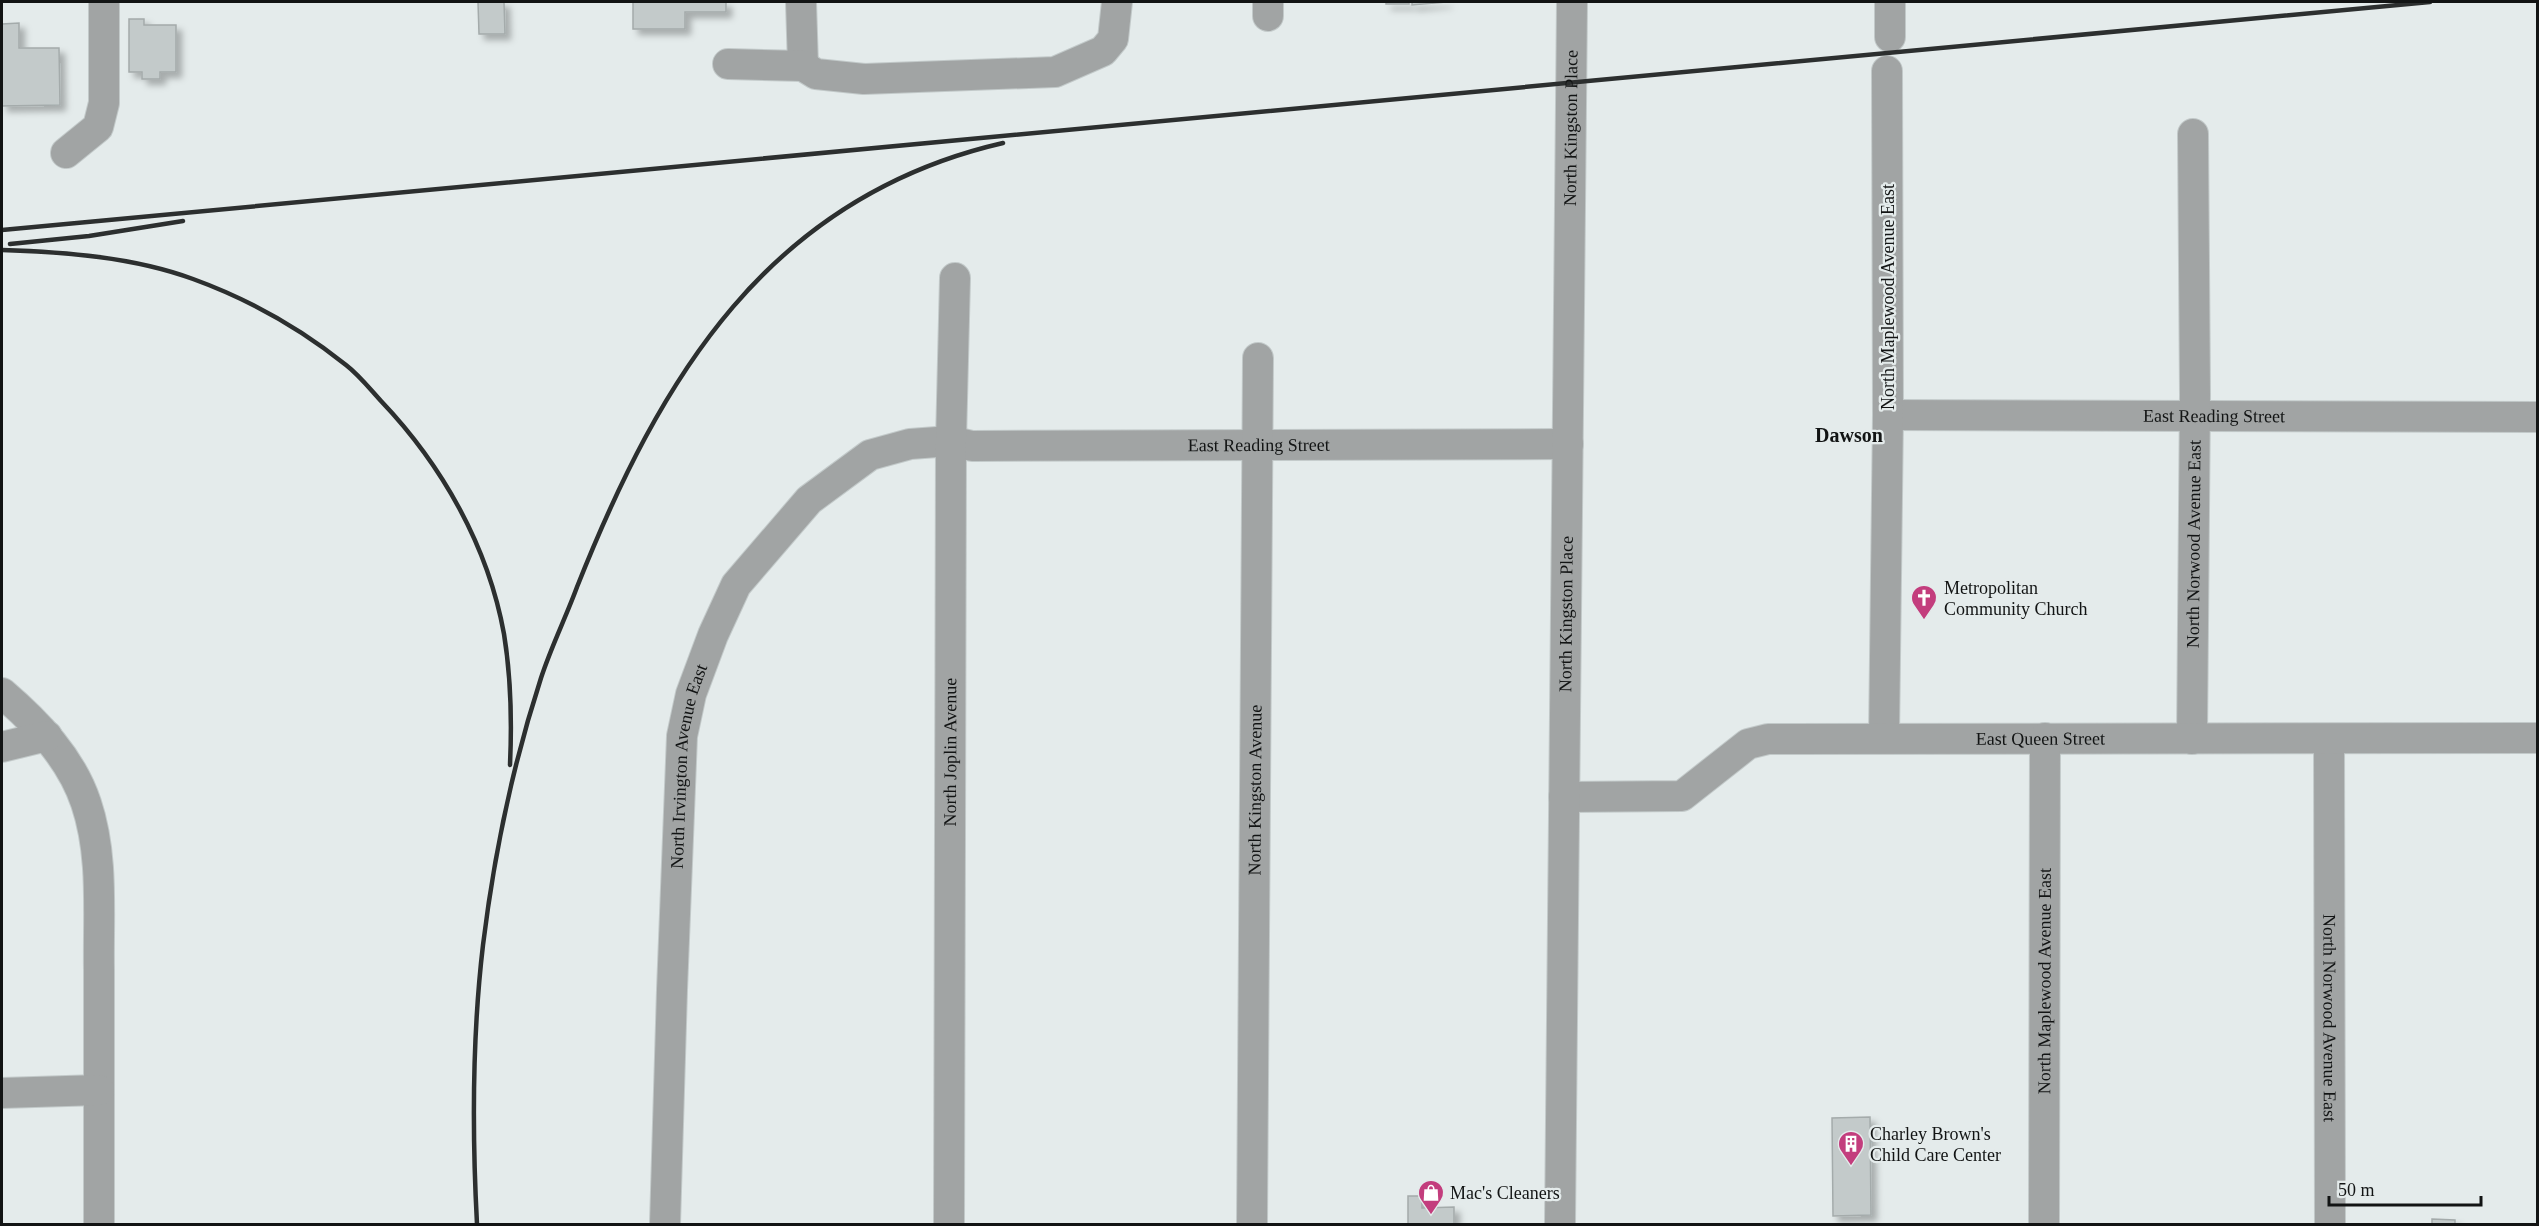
<svg xmlns="http://www.w3.org/2000/svg" width="2539" height="1226" font-family="'Times New Roman',serif">
<style>
.building{fill:#c3caca;stroke:#a4abab;stroke-width:1.5;filter:url(#shadow)}
.lines{fill:none;stroke-linecap:round;stroke-linejoin:round}
.minor-casing{stroke:#c2c9c9;stroke-width:32}
.minor{stroke:#a1a4a4;stroke-width:30}
.rail{stroke:#2c2f2f;stroke-width:4.5}
.labels{text-anchor:middle;dominant-baseline:central;stroke-width:4.5;stroke-linejoin:round;paint-order:stroke}
.street-label{font-size:18px;fill:#121414;stroke:#e4ebeb}
.poi-label{font-size:18px;fill:#121414;stroke:#e4ebeb;text-anchor:start}
.neighbourhood-label{font-size:20px;font-weight:bold;fill:#121414;stroke:#e4ebeb}
</style>
<defs>
<filter id="shadow"><feDropShadow dx="5.5" dy="5.5" stdDeviation="3" flood-color="#0004"/></filter>
</defs>
<rect width="100%" height="100%" fill="#e4ebeb"/>
<path class="building" d="M478,2h26l1,32h-26z
M633,2h93v10h-41v17h-52z
M1386,2h23v2h-23z
M1412,2h35l-35,3z
M129,19h15v6h32v47h-16v7h-18v-7h-13z
M19,23v25h40l1,57 -58,1v-82z
M1870,1117l1,98 -38,1 -1,-98z
M1408,1196h14v12l32,-1v17h-46z
M2432,1219l23,1v4h-23z"/>
<g class="lines">
<defs>
<g id="minor">
<path d="M801,2l2,64"/>
<path d="M1268,2v14"/>
<path d="M1890,2v35"/>
<path d="M728,64l75,2 13,8 48,5 191,-7 48,-21 10,-12 4,-37"/>
<path d="M66,153l32,-26 6,-24v-101"/>
<path id="s1" d="M1888,415l650,2"/>
<path d="M2,693c35,30 69,65 84,110 18,53 12,112 13,167 0,85 0,170 0,254"/>
<path d="M1884,738l4,-323 -1,-344"/>
<path id="s2" d="M2192,739l3,-344 -2,-261"/>
<path id="s3" d="M2329,739l1,485"/>
<path d="M2,747l45,-11"/>
<path id="s4" d="M1564,797l118,-1 66,-52 20,-5 770,-1"/>
<path d="M2,1093l97,-3"/>
<path id="s5" d="M665,1224l7,-234 10,-254 9,-42 22,-59 23,-50 73,-85 61,-45 40,-11 41,-3 21,5 596,-2"/>
<path id="s6" d="M949,1224l2,-783 4,-163"/>
<path id="s7" d="M1252,1224l6,-866"/>
<path id="s8" d="M1560,1224l12,-1222"/>
<path id="s9" d="M2044,1224l1,-486"/>
</g>
</defs>
<use href="#minor" class="minor-casing"/>
<use href="#minor" class="minor"/>
<path class="rail" d="M2,230l2428,-228
M10,244l79,-8 94,-15
M2,250c63,2 131,7 191,29 55,20 108,50 153,86 13,10 24,24 35,36 61,64 107,145 123,233 7,43 8,87 6,131
M477,1224c-5,-93 -5,-186 6,-279 11,-90 30,-181 58,-267 10,-31 25,-61 36,-91 83,-209 191,-390 426,-444"/>
</g>
<defs>
<symbol id="church-pin" viewBox="-11 -11 22 30"><path d="M0 17L-7.5 6A9.5 9.5 0 1 1 7.5 6Z" fill="#c33d7d" stroke="#e4ebeb"/><path d="M-1.2-6h2.4v3.5h3.3v2.4h-3.3V6h-2.4V-.1h-3.3v-2.4h3.3Z" fill="#fff"/></symbol>
<symbol id="building-pin" viewBox="-11 -11 22 30"><path d="M0 17L-7.5 6A9.5 9.5 0 1 1 7.5 6Z" fill="#c33d7d" stroke="#e4ebeb"/><path d="M-4-6H4V6H1V3H-1V6H-4ZM-2.5-4.3h1.7v1.8h-1.7ZM.8-4.3h1.7v1.8H.8ZM-2.5-1h1.7V.8h-1.7ZM.8-1h1.7V.8H.8Z" fill="#fff"/></symbol>
<symbol id="shop-pin" viewBox="-11 -11 22 30"><path d="M0 17L-7.5 6A9.5 9.5 0 1 1 7.5 6Z" fill="#c33d7d" stroke="#e4ebeb"/><path d="M-5-2.5h2.3a2.7 3.5 0 0 1 5.4 0H5L5.5 6h-11ZM-1.5-2.5h3a1.5 2.3 0 0 0-3 0Z" fill="#fff"/></symbol>
</defs>
<g fill-rule="evenodd">
<use href="#church-pin" x="1909" y="583" width="30" height="40"/>
<use href="#building-pin" x="1836" y="1129" width="30" height="40"/>
<use href="#shop-pin" x="1416" y="1178" width="30" height="40"/>
</g>
<g class="labels">
<g class="street-label">
<text stroke="none"><textPath href="#s8" startOffset="1096">North Kingston Place</textPath></text>
<text transform="translate(1888 297) rotate(-90)">North Maplewood Avenue East</text>
<text stroke="none"><textPath href="#s1" startOffset="326">East Reading Street</textPath></text>
<text stroke="none"><textPath href="#s5" startOffset="1228">East Reading Street</textPath></text>
<text stroke="none"><textPath href="#s2" startOffset="195">North Norwood Avenue East</textPath></text>
<text stroke="none"><textPath href="#s8" startOffset="610">North Kingston Place</textPath></text>
<text stroke="none"><textPath href="#s4" startOffset="495">East Queen Street</textPath></text>
<text stroke="none"><textPath href="#s6" startOffset="472">North Joplin Avenue</textPath></text>
<text stroke="none"><textPath href="#s5" startOffset="459">North Irvington Avenue East</textPath></text>
<text stroke="none"><textPath href="#s7" startOffset="434">North Kingston Avenue</textPath></text>
<text stroke="none"><textPath href="#s9" startOffset="243">North Maplewood Avenue East</textPath></text>
<text stroke="none"><textPath href="#s3" startOffset="279">North Norwood Avenue East</textPath></text>
</g>
<g class="poi-label">
<text x="1944" y="588">Metropolitan<tspan x="1944" dy="21">Community Church</tspan></text>
<text x="1870" y="1134">Charley Brown's<tspan x="1870" dy="21">Child Care Center</tspan></text>
<text x="1450" y="1193">Mac's Cleaners</text>
</g>
<g class="neighbourhood-label">
<text x="1849" y="435">Dawson</text>
</g>
</g>
<rect width="2539" height="1226" fill="none" stroke="#121414" stroke-width="6"/>
<path d="M2329 1196v9h152v-9" fill="none" stroke="#121414" stroke-width="3"/>
<text x="2338" y="1196" font-size="18" fill="#121414" stroke="#e4ebeb" stroke-width="4.5" paint-order="stroke">50 m</text>
</svg>
